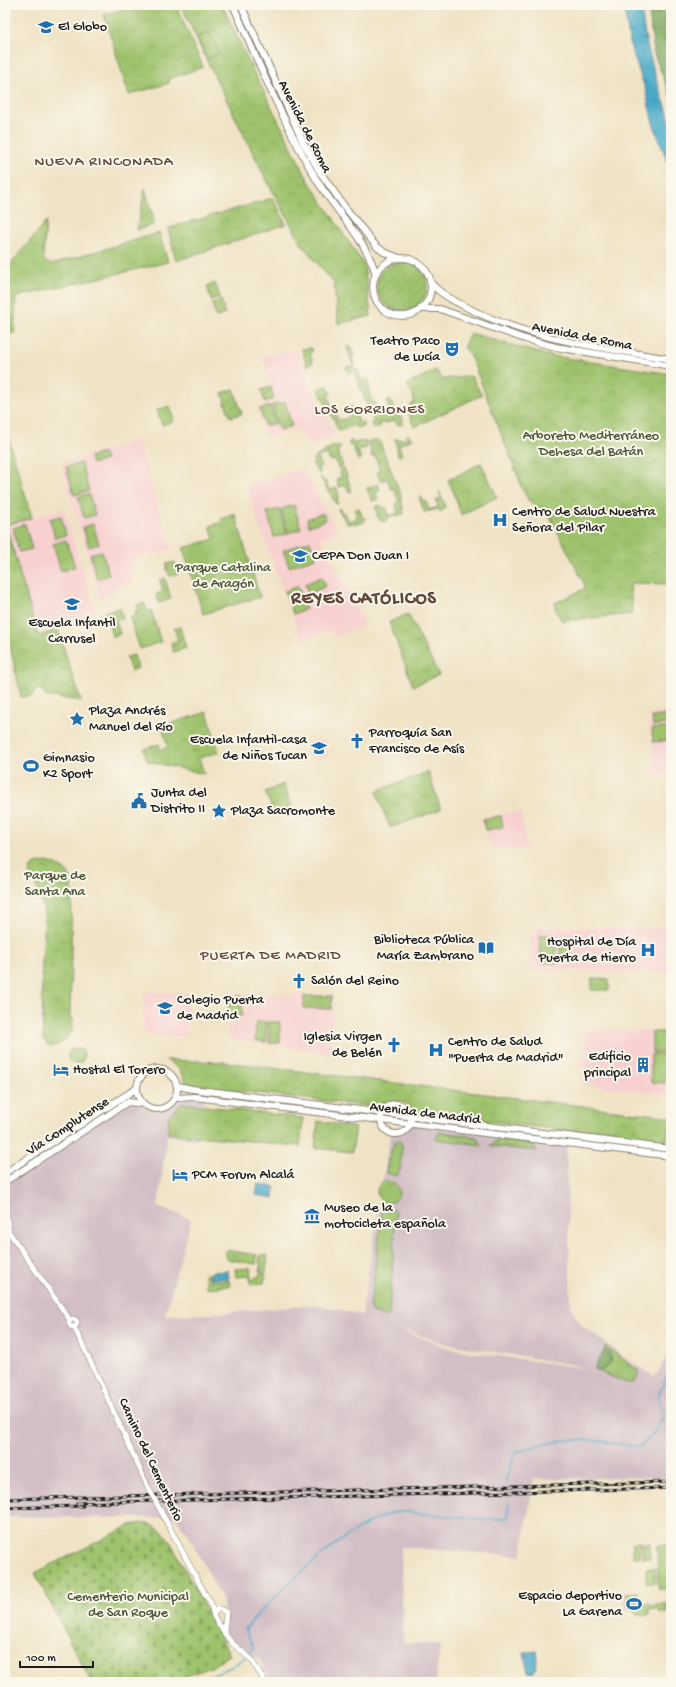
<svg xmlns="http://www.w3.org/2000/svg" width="676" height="1687" font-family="'Gochi Hand',sans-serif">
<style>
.built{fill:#f7d0cf}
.industrial{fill:#d2bec5;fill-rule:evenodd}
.grass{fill:url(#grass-tufts);stroke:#5e7044}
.forest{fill:url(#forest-crowns);stroke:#4e623e}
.cemetery{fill:url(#cemetery-stones);stroke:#5e7044}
.park{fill:url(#park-crowns);stroke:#5e7044}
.garden{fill:url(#garden-furrows);stroke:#5e7044}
.pitch{fill:#9fc36d;stroke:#5e7044}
.water{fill:url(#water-ripples);stroke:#336372}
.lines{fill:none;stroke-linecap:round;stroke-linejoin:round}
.stream{stroke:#4aaac9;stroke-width:1.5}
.tertiary-casing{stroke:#868070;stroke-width:6}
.primary-casing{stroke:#868070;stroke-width:8}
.tertiary{stroke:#fff;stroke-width:5}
.primary{stroke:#fff;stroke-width:6}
.rail-casing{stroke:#1c1c1c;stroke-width:3}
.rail{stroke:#fbf7ec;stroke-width:1.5;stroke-dasharray:4.5;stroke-linecap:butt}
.tertiary-bridge-casing{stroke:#868070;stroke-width:6;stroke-linecap:butt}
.tertiary-bridge{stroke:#fff;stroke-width:5}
.labels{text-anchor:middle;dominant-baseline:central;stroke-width:4;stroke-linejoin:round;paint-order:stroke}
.poi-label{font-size:14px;fill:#1c1c1c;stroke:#fbf7ec;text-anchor:start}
.street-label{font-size:14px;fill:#1c1c1c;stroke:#fbf7ec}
.park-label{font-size:14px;fill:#4a5638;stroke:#fbf7ec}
.neighbourhood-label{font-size:15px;letter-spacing:1px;fill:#63483a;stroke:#fbf7ec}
.district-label{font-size:18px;font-weight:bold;letter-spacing:1px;fill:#63483a;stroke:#fbf7ec}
</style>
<defs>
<pattern id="grass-tufts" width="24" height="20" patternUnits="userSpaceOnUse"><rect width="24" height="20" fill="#9fc36d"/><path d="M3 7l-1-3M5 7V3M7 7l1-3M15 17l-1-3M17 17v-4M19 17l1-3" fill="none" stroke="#88a75e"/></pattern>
<pattern id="forest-crowns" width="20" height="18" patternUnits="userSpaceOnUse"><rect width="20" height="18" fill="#7fa960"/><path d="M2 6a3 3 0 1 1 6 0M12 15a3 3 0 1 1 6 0" fill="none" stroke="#67894e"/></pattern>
<pattern id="cemetery-stones" width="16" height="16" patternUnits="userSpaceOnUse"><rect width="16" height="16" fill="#9fc36d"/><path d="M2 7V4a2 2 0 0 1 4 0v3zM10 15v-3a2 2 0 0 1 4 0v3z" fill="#88a75e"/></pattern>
<pattern id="park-crowns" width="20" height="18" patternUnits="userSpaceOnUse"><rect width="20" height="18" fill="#9fc36d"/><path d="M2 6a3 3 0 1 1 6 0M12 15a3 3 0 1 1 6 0" fill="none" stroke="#88a75e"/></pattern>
<pattern id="garden-furrows" width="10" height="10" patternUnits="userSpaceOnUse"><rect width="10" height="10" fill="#9fc36d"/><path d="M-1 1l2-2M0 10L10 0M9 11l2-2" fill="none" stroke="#88a75e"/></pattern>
<pattern id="water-ripples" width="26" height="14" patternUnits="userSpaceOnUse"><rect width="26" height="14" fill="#4aaac9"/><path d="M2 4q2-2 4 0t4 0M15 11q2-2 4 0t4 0" fill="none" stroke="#3d8aa2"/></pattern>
</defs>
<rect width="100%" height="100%" fill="#fbf7ec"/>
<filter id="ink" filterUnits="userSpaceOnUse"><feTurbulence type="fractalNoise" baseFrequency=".025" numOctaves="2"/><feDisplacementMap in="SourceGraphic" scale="8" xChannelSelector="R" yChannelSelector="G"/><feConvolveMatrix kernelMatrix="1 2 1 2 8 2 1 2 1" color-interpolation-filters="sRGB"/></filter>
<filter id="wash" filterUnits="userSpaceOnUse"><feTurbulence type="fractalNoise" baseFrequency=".012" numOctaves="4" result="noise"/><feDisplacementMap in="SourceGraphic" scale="16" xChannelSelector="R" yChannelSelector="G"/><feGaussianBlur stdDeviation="0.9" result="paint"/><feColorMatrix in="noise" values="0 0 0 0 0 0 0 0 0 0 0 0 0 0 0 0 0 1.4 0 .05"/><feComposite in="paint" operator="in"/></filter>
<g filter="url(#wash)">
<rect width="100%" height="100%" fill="#f0e3c5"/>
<path class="built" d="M297,350l11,32 27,51 -26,14 -11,-19 -32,9 -9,-30 19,-6 -14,-45z
M138,440l33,109 -39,9 3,9 -7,2 4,14 -18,5 1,5 -15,5 -39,-135z
M303,469l36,64 -19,5 45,87 -32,12 -2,-7 -29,11 -47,-127 -8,-29z
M64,508l30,100 -2,5 -35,11 -2,-6 -21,7 -28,-100z
M671,711v63l-12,2 -4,-3 -6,-57 1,-2z
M322,738l6,17 -14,5 -7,-16z
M521,811l6,38h-35l-12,-31z
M537,927l134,2v44l-141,-3 1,-36h5z
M144,992l43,1 -1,43 -39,-1v-4h-3z
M228,994l105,1 -1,58 -104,-14z
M585,1030l86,1 -6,63 -82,-10z"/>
<path class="industrial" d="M176,1098h29l-7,42 -31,-5 -9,72 33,12 -26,96 44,-1 109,-9 44,10 27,-174 2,-8h11l4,-3 5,-6 155,20 5,161 3,9 9,13 12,7 29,24 31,19 16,-28v128l-137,2 -13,77 -120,-9 2,96 38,1 -6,38h-164l-11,-22 -17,-9 -18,-17 -2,-33 -36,-69 -12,-14 -170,-1v-284l4,-1 -4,-23 1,-26 122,-81 16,2 13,5 7,-1 7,-4zM380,1322l66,22 123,20 20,5 -138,-20z"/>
<path class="grass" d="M68 1056a8 8 0 1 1 16 0a8 8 0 1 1-16 0Z
M395,1141h4l3,4 -2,25 -3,6 -11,-3 2,-13z
M377 1192a11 11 0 1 1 22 0a11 11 0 1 1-22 0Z
M384,1210h10l2,2 -7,102 -3,3 -14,-5 -2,-3 12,-97z
M225,1250l32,5 -1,9 -30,-5z
M260,1255l8,1 -2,16 -6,-1 1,-7 -2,-1z
M260,1273l6,1 -2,9 -13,1 -1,-6 9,-1z
M205,1274h4l1,7 19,-1 1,6 -24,2z
M606,1346l32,25v5l-5,7h-6l-27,-11 11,-10c0,-7 0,-9 -6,-13z"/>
<path class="forest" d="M648,5h23v92l-17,-43z
M605,1349l5,3 1,10 -11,10 -6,-3z"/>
<path class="cemetery" d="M141,1523c13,1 22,7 29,18l60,114 -19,12 -22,8 -14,7h-84l-56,-109 96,-48z"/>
<path class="park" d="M136,5h40l27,62 -34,12v4l-40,12 -25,-80z
M181,5h41l27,57 59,118 56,85 7,51 -33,8 -4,-41 -32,-38 -36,-66 -59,-118z
M273,198l13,26 -110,37 -8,-33z
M46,222l-3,35c2,7 8,7 14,6l102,-30 9,29 -152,35 -2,36 -9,2v-64z
M470,333l76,22 125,19v210l-41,-1 2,31 -70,7c-3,-6 -8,-10 -7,-18l29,-14 1,-4 -36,-70 -20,-14 -9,-16 1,-1 -49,-124 -8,-14z
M436,370l6,9 29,-3 11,19 -68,32 -7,-18 7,-7v-4l-7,-14z
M5,427l27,91 -26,7 32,111 20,-6 23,71 -36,-5v-3l-5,-4 -6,2 -2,5 -11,1 -16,-75z
M481,463l16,34 -36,18 -7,-22 -6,-13z
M235,514l25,83 -57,17 -20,-66 31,-9 -4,-13 12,-4 -1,-3z
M144,603l3,8 4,-1 10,32 -21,7 -10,-31 6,-2 -1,-5 4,-1 -2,-5z
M408,614l31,61 -26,11 -24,-64z
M207,712l12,40 -20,6 5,16 -57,-13 -3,-12 15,-5 1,6 8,-3 -6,-21z
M428,772l13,37 -51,19 -14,-37z
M283,784l9,22 -18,7 -9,-21z
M47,862c13,4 23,8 25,22l-2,135h3l-1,12c-7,10 -20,23 -29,8 0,-26 -2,-52 -1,-77 2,-37 8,-56 -13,-89l3,-7 4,-2z
M592,978l17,1v11h-18z
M166,1060l59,2 446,55v1l-4,21 -7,3 -246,-30c-12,-16 -24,-13 -40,-5l-186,-22 -10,-17z
M182,1103l121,15 -3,28 -132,-13 1,-18z
M318,1121l38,7 -4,24 -37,-4z"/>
<path class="garden" d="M145,188l10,36 -18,6z
M377 286a25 25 0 1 1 50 0a25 25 0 1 1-50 0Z
M351,346l3,9 -3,1 5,14h2l3,9 -5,1 -2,-8 -5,2 -3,-7 7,-2 -6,-18z
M312,348l1,3 -3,2 3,10 -6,3 -5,-17z
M368,379l2,8 -2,1 4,14h3l2,9 -7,2 -12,-31z
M328,386l3,8 -3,1 5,15h2l3,9 -4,1 -16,-31z
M271,387l3,12 -9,3 -4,-12z
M234,389l8,25 -12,3 -8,-24z
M390,400l9,18 3,-1 1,2v5l-5,1 -3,-4 -16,3 1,4h-7l-2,-5 3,-2 -3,-7 18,-5 -2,-8z
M352,406l8,18 3,-2v5l-7,1 -2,-3 -15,6 -5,-9 16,-5 -3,-9z
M407,434l6,5 -14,6 3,10 -4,1 -3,-17h12z
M351,440l2,3 14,-2 1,6 -10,4 3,8 -3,1 -6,-15 -3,1v-4z
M379,440l22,55 3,19 -16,3 -1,4h-6l-5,-6h2l-3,-8 6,-2 2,3 3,-1 3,9 9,-3 -2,-10 3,-1 -5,-14 -3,1 -4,-10 -7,2 -3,-9 3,-1 -5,-15 -3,1 -3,-16z
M335,445l5,2 1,1 -4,2 6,16 -5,2 -3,-8 -5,1 -3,-7 -9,3 3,9 -3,2 2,5h-2l-5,-8 1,-7z
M344,468l8,23 -3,1 -3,-7 -7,2 -3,-8 5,-2 -2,-7z
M320,477h1l2,5 3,-1 3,9 8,-2 2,9 -2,1 1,5 -2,1z
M378,484l2,7 -4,1 2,7 -6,2 -5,-13z
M439,491l6,14v4l-5,3 -1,-3 -15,3 -5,-15h2l2,5 3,-1 3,9 9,-3 -2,-7 5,-2z
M340,508l1,5 4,-1 3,9 9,-3 -2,-8 4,-2 4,11 3,-1 -3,5 -16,1 -9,-15z
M175,562l3,12 -8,2 -4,-8h2l-2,-4z
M165,578l6,21 -12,4 -3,-9 7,-2 -3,-12z
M120,608l3,10 -7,2 4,14 -8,2 -7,-24z
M180,627l6,21 -13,4 -2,-9 7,-3 -4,-12z
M134,655l4,13 -7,3 -5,-14z
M440,1132l36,5 6,8 -47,-6z
M497,1140l34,4 6,7 -47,-5z"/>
<path class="pitch" d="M209,32l10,21 -12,6 -10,-21z
M215,283l5,14 -9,3 -4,-14z
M221,300l4,14 -9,3 -4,-14z
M285,402l7,24 -13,4 -7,-25z
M170,406l4,15 -12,4 -5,-15z
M270,406l6,17 -11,3 -5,-17z
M103,453l3,7 -14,4 -2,-7z
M81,463l8,28 -15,4 -8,-28z
M89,494l6,21 -11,3 -6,-21z
M294,505l7,24 -13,4 -7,-24z
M279,509l8,25 -13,3 -7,-25z
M323,513l3,7 -17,6 -2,-7z
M61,516l5,19 -11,3 -5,-19z
M25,524l7,25 -13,3 -6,-24z
M93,524l6,20 -10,3 -6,-20z
M66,540l9,27 -14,4 -8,-27z
M310,541l6,17 -27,9 -6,-17z
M102,551l7,24 -12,4 -7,-25z
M322,577l4,9 -17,8 -4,-10z
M298,586l8,23 -13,5 -8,-23z
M671,715v8l-18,3 -1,-9z
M671,727v13l-18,2 -1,-13z
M501,816l2,11 -18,3 -2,-11z
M540,935h16v28h-16z
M560,939h11v21h-11z
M229,996h13v20h-13z
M304,996h28l-1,13 -27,-1z
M256,1022h11l-1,20 -11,-1z
M269,1022h11v21h-11z
M652,1032h13v20h-13z
M651,1054h15l-1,29 -14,-1z
M250,1268l1,8 -15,1 -1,-8z
M640,1542v15h-7v-14z
M643,1543h7v15h-7z
M657,1545h14v44h-13z
M646,1568h9v15h-9z
M638,1592l2,12 9,-1 1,3 19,-3 1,5h-4l1,5h-7l-1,-4 -11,1 1,5 -7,1 -1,-2h-4l-4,-6h-5l-2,-15z"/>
<path class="water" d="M626,5h16c0,26 7,48 14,72 4,17 13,33 15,50 1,15 0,30 0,44l-18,-48 -8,-35 -14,-40 -6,-32z
M258,1184l17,3 -1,11 -18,-3z
M228,1271l1,7 -18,1 -1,-7z
M537,1651l1,7 -4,14 -6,1 -4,-20z"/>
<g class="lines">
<path class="stream" d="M507,1484l-1,-5 9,-26c14,-5 30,-10 45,-12 26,-4 54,2 80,6l13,-13 11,-18 -6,-19 13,-32
M248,1654l3,-2 2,-5 -8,-17c26,-35 109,-110 152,-118 8,-1 18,1 27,2 23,2 46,4 69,6l14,-2 2,-15
M199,1682l34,-16 12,-9"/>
</g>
</g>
<g filter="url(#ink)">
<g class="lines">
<defs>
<path id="tertiary" d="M5,1209l4,23 61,88
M69 1323a4 4 0 1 1 8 0a4 4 0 1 1-8 0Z
M74,1327l21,44
M205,1594l5,7 4,16 11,17 7,9 19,16 14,23
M214,1614l3,-5h3l6,3 -2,20"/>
<path id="primary" d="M233,5c26,58 50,117 82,172 19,33 50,60 61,97
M241,5l63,139 16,28 24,34 32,40 8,6 15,6
M373 287a29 29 0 1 1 58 0a29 29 0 1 1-58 0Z
M430,282c10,12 24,19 38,26 63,32 134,40 203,51
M420,309h20l85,30 31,8 115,19
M137 1089a20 20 0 1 1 40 0a20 20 0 1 1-40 0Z
M178,1086l14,3 479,60
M176,1098l19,-1 476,59
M381 1119a15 15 0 1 1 30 0a15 15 0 1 1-30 0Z
M5,1173l132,-85
M6,1181l122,-79 16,2"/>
</defs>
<use href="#tertiary" class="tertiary-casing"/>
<use href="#primary" class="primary-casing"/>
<use href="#tertiary" class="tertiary"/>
<use href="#primary" class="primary"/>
<defs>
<path id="rail" d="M5,1499l666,-17
M77,1503l594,-15
M5,1508l78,-2"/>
</defs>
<use href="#rail" class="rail-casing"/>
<use href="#rail" class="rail"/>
<defs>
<path id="tertiary-bridge" d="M95,1371l53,116 57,107"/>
</defs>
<use href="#tertiary-bridge" class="tertiary-bridge-casing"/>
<use href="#tertiary-bridge" class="tertiary-bridge"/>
</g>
</g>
<defs>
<symbol id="school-bare" viewBox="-9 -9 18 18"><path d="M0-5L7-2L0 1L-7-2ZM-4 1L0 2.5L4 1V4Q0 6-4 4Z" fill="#1f6fb2" stroke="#fbf7ec" stroke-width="2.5" paint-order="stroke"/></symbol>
<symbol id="theatre-bare" viewBox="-9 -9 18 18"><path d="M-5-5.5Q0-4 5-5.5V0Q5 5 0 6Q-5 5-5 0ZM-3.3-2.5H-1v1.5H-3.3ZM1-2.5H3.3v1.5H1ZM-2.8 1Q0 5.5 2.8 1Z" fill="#1f6fb2" stroke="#fbf7ec" stroke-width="2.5" paint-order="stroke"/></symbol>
<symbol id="hospital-bare" viewBox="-9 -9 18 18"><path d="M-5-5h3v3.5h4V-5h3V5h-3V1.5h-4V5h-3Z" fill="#1f6fb2" stroke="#fbf7ec" stroke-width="2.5" paint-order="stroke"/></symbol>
<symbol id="sight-bare" viewBox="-9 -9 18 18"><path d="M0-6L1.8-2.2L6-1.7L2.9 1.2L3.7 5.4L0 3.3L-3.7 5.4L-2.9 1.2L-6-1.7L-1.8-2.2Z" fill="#1f6fb2" stroke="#fbf7ec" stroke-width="2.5" paint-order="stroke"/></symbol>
<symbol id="church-bare" viewBox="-9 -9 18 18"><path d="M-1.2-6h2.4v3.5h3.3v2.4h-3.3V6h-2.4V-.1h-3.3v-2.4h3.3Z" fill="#1f6fb2" stroke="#fbf7ec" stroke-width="2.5" paint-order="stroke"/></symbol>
<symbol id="stadium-bare" viewBox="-9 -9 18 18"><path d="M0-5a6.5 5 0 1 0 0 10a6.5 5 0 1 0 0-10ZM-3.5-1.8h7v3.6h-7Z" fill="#1f6fb2" stroke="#fbf7ec" stroke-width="2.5" paint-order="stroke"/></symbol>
<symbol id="civic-bare" viewBox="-9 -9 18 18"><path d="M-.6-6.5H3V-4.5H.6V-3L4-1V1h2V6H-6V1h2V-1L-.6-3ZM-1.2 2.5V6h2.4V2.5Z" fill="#1f6fb2" stroke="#fbf7ec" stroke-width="2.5" paint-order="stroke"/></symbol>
<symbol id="library-bare" viewBox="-9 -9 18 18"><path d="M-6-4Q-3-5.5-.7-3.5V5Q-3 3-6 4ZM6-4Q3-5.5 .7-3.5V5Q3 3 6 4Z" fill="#1f6fb2" stroke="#fbf7ec" stroke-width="2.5" paint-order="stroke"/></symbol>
<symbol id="building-bare" viewBox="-9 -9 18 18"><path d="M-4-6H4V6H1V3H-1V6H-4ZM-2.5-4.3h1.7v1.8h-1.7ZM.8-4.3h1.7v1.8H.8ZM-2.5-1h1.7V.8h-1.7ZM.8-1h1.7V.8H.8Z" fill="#1f6fb2" stroke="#fbf7ec" stroke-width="2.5" paint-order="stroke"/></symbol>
<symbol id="hotel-bare" viewBox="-9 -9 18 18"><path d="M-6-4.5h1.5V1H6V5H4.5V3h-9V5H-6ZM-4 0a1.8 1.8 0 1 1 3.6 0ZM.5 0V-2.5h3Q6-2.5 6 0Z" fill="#1f6fb2" stroke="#fbf7ec" stroke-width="2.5" paint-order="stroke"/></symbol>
<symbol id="museum-bare" viewBox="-9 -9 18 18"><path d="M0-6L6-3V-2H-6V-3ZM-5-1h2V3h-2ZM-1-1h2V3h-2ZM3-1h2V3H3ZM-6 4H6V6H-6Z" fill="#1f6fb2" stroke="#fbf7ec" stroke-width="2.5" paint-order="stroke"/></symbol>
</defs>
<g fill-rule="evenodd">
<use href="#school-bare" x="35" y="16" width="22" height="22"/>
<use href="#theatre-bare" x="441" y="338" width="22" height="22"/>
<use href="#hospital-bare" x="489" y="509" width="22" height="22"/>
<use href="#school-bare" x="289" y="545" width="22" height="22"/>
<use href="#school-bare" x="61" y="593" width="22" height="22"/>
<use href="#sight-bare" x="66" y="708" width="22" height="22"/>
<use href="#church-bare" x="346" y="730" width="22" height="22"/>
<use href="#school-bare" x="308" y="737" width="22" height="22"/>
<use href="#stadium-bare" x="20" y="755" width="22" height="22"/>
<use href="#civic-bare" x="128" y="790" width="22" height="22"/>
<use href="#sight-bare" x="208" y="800" width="22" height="22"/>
<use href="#library-bare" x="475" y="937" width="22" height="22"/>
<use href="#hospital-bare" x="637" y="939" width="22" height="22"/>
<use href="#church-bare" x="288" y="970" width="22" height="22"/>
<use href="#school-bare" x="154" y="997" width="22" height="22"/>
<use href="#church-bare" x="383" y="1034" width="22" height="22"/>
<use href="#hospital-bare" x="425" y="1039" width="22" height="22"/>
<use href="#building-bare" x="632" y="1054" width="22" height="22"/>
<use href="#hotel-bare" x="50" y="1059" width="22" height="22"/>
<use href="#hotel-bare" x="169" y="1164" width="22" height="22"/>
<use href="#museum-bare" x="301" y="1205" width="22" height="22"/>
<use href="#stadium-bare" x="623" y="1593" width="22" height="22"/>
</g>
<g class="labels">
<g class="poi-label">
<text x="58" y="27">El Globo</text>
<text x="440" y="341" text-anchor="end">Teatro Paco<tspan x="440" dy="16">de Lucía</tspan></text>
<text x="512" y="512">Centro de Salud Nuestra<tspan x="512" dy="16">Señora del Pilar</tspan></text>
<text x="312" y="556">CEPA Don Juan I</text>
<text x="72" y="623" text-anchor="middle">Escuela Infantil<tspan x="72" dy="16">Carrusel</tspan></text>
<text x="89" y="711">Plaza Andrés<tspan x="89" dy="16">Manuel del Río</tspan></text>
<text x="369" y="733">Parroquía San<tspan x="369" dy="16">Francisco de Asís</tspan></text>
<text x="307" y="740" text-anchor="end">Escuela Infantil-casa<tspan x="307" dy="16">de Niños Tucan</tspan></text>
<text x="43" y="758">Gimnasio<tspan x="43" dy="16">K2 Sport</tspan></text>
<text x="151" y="793">Junta del<tspan x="151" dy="16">Distrito II</tspan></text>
<text x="231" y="811">Plaza Sacromonte</text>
<text x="474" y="940" text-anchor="end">Biblioteca Pública<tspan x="474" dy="16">María Zambrano</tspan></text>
<text x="636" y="942" text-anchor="end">Hospital de Día<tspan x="636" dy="16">Puerta de Hierro</tspan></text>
<text x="311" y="981">Salón del Reino</text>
<text x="177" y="1000">Colegio Puerta<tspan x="177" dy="16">de Madrid</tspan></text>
<text x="382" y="1037" text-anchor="end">Iglesia Virgen<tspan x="382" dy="16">de Belén</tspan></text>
<text x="448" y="1042">Centro de Salud<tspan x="448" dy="16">"Puerta de Madrid"</tspan></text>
<text x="631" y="1057" text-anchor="end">Edificio<tspan x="631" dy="16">principal</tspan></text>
<text x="73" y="1070">Hostal El Torero</text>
<text x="192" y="1175">PCM Forum Alcalá</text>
<text x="324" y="1208">Museo de la<tspan x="324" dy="16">motocicleta española</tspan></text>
<text x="622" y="1596" text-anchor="end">Espacio deportivo<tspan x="622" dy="16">La Garena</tspan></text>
</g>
<g class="street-label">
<text transform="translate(304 127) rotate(63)">Avenida de Roma</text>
<text transform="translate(582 337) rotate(11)">Avenida de Roma</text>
<text transform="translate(425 1114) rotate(7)">Avenida de Madrid</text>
<text transform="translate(68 1127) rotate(-33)">Vía Complutense</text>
<text transform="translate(150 1460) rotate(65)">Camino del Cementerio</text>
</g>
<g class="park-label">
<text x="591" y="436">Arboreto Mediterráneo<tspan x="591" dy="16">Dehesa del Batán</tspan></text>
<text x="223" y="568">Parque Catalina<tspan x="223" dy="16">de Aragón</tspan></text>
<text x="55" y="876">Parque de<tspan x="55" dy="16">Santa Ana</tspan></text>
<text x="128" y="1597">Cementerio Municipal<tspan x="128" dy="16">de San Roque</tspan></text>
</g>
<g class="neighbourhood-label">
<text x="104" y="162">NUEVA RINCONADA</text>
<text x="370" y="410">LOS GORRIONES</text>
<text x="271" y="956">PUERTA DE MADRID</text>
</g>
<g class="district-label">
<text x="364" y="599">REYES CATÓLICOS</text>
</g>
</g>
<rect width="676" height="1687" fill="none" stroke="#fbf7ec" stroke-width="20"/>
<path d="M20 1661v6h73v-6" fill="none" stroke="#1c1c1c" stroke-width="2"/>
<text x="26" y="1661" font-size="12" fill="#1c1c1c" stroke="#fbf7ec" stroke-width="3" paint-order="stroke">100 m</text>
</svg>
